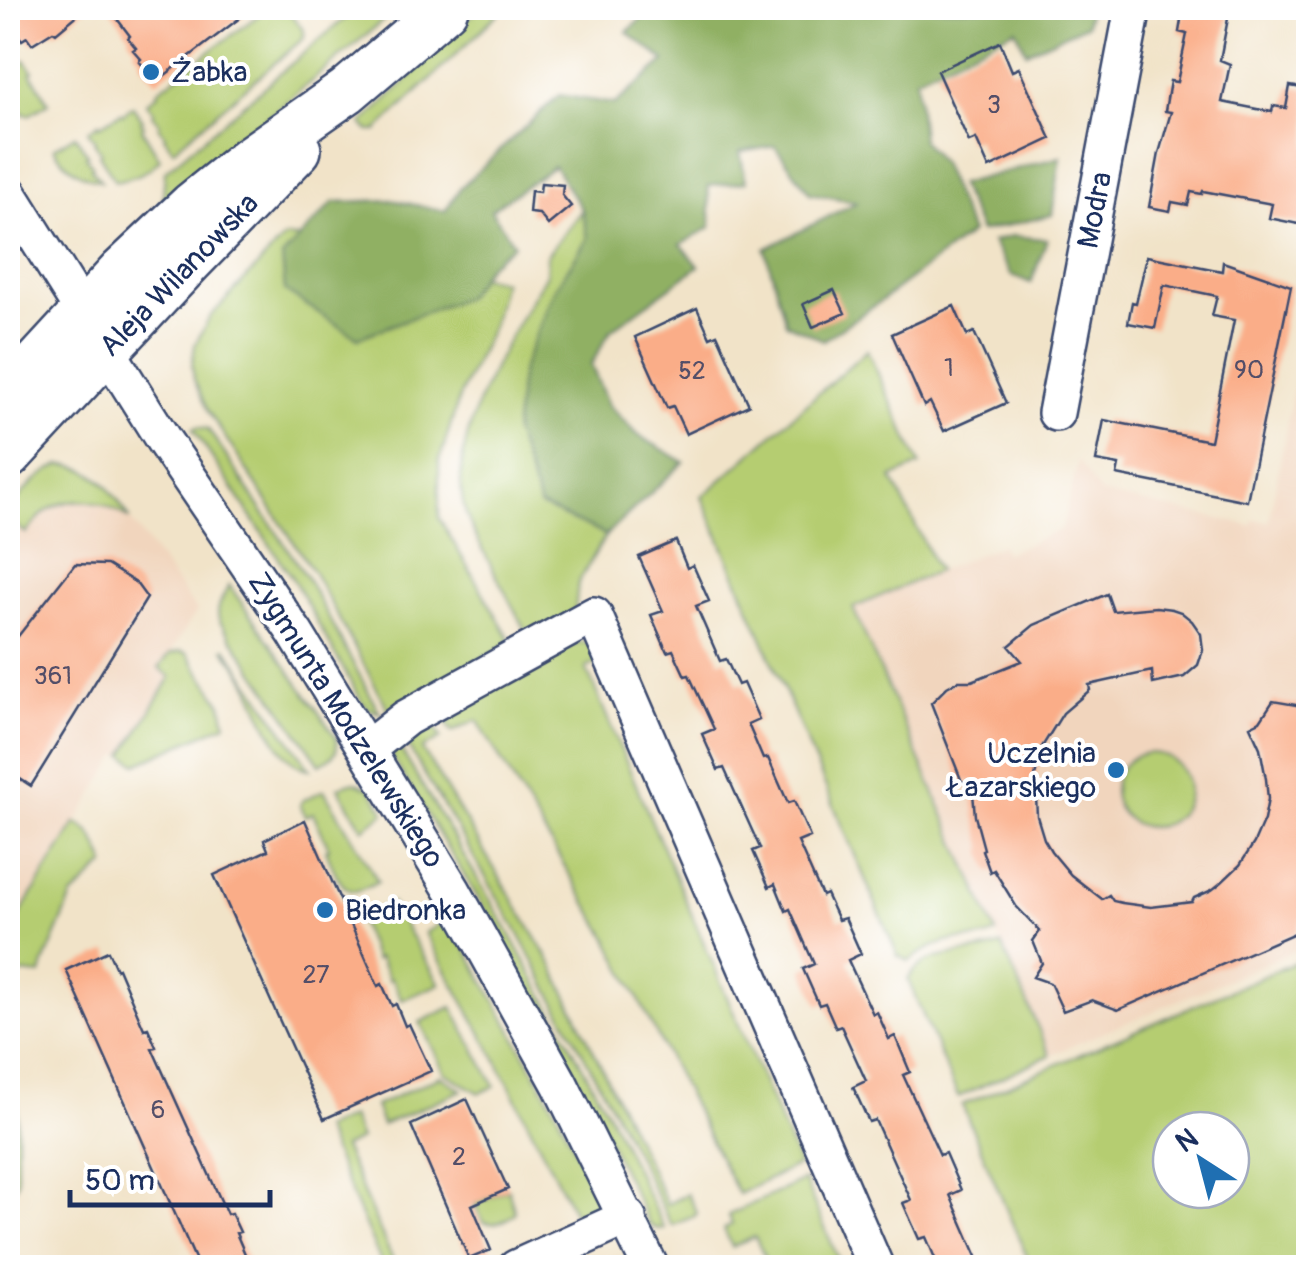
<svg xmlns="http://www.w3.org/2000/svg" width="1316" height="1275" font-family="Pangolin,sans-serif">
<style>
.built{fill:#f1d5bd}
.green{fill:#b5cd71;stroke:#687e68;stroke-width:2.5;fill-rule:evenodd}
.forest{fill:#90b063;stroke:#567060;stroke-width:2.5}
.building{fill:#faad88}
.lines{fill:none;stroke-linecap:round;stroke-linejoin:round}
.minor-casing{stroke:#3b4a6e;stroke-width:40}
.major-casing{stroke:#3b4a6e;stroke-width:50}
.minor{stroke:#fff;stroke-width:35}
.major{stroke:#fff;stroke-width:45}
.poi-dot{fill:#1f6fb2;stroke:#fff;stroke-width:4}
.labels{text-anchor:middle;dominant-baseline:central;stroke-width:8;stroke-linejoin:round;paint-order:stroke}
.number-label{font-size:25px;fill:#534e68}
.poi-label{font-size:30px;fill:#1b2f5e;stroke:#fff;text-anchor:start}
.street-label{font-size:30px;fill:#1b2f5e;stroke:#fff}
</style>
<rect width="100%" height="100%" fill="#fff"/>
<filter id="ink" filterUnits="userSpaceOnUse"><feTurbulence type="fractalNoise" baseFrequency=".01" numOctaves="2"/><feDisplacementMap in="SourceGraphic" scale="20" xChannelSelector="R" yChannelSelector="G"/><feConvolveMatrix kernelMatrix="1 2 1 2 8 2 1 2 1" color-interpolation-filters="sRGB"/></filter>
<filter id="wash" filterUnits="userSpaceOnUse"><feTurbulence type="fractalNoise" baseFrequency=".0048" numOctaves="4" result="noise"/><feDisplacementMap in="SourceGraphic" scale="40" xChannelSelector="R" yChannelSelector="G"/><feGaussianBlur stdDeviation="2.25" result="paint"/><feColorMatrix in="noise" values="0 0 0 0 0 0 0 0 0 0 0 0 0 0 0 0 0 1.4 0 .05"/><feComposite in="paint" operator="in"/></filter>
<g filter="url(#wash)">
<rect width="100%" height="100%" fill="#f1e3c8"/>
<path class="built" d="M1308,310v630l-2,6 -256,109 -197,-448 147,-62 6,8 56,-24 16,-68 23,32 151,33 2,-6 15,2z
M85,501l21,3 24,15 67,92 -37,57 12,9 -48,78h-6l-110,179v-408l3,-5 16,12 21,-22 17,-7z"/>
<path class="green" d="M268,8h18l18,23v7l-131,112 -9,-13 1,-2 -7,-8 2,-3 -8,-10 2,-2 -7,-9 11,-9 -1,-3z
M357,8h41l-236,199 3,-36z
M479,8h25l-127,123h-8l-7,-7z
M25,60l8,11 -2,2 18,30 -20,12 -5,-1 -16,-22v-23l5,-5 2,3z
M133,106l10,14 -2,2 3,4 -2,3 18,30c-12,14 -27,19 -45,22l-16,-27 2,-2 -7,-10 1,-2 -7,-9 11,-8 1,2 21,-12 2,1z
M75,135l13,20 -2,2 7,9 -2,2 10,13c-21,-5 -36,-14 -47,-33z
M582,210l6,28 -34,52 -14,216 66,29 -28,48 -3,30 -47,24c-13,-27 -28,-54 -42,-81 -8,-16 -18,-32 -22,-49 -18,-72 48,-173 82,-233l1,-19z
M285,237l25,2 193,42 -11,45 -32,69 -21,67v56l70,119v7l-120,67 -75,-138 -106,-162 -14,-31 -2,-15 3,-20 15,-28z
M867,350l53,115 -28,13 46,93 -85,37 143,325c-14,8 -26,5 -41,7 -18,3 -32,11 -46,21l-11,-5 -196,-459z
M197,427l11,2 99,149 73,135 -11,-4 -7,-7 -68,-121 -101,-152z
M60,465c34,-2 54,28 70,54 -24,-18 -61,-27 -87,-5 -6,6 -11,13 -17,19l-15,-11 -3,4c-1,-24 31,-52 52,-61z
M229,585l107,152c4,15 -3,20 -16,27l-100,-142c-6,-12 3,-25 9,-37z
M582,642l9,2 15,15 -20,9 213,497 -61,29 -132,-259 -129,-215 -25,12 -6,-10 1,-9 126,-70z
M226,648l84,121c-32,-4 -50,-62 -63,-87 -6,-12 -15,-22 -23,-33z
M180,651l7,2 35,51 4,20 -89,40 -13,-9 47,-78 -12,-9 11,-14z
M432,722l9,16 -19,11 130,215 115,240 20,-10 10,19 -2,3 -22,9 -3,-2 -55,-110 -101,-188 -111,-187z
M397,743l111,187 101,185 55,113 -6,1 -8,-3 -80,-163 -70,-129 -106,-173 -2,-6z
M1114 790a37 37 0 1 1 74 0a37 37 0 1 1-74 0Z
M354,782l16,6 14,22 -1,4 -20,15 -25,-42z
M324,790l54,91c-6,3 -17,10 -24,10 -15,-1 -23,-29 -28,-41l3,-2 -16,-35 -8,3 -5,-11 2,-4z
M76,823c18,7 22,25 30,41l-34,33 -27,64 -4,14 -20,-2 -13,11v-50z
M391,903l49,81 -38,16 -10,-21 -3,1 -10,-22 -4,2 -17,-42z
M449,918l108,194 45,93 -4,10 -18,10 -85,-168 -70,-124z
M1002,945l48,110 -92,42 -50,-117c14,-32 66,-23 94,-35z
M1308,957v310h-277l-69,-162zM1171,1130h60v60h-60z
M452,1007l43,79 -15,7 -35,-20 -25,-51z
M440,1076l22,14 -80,35 -7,-19z
M17,1101v80l-9,26v-104z
M351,1117l9,22 -17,8 53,120h-13l-60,-138z
M804,1180l38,87h-73l-14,-30 -23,10 -8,-18 8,-5 -4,-9z
M508,1189l7,23c-7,10 -21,13 -32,10l-8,-18z"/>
<path class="forest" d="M653,8h436l-3,17 -60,27 -10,-23 -100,49 6,62 19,23 30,70 -90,68 -58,39 -37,-17 -21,-74 92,-47 -47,-9 -35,-47 -35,6 6,30 -38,4 3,41 -30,17 18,22 -88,64 -20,35 17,40 30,30 46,27 -78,73 -66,-29 -26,-74 7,-60 33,-82 34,-52 -6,-28 -28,-44 -63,44 23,34 -26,21 -22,32 -108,41 -73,-47 -3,-34 52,-55 58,-2 53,11 16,-24 98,-92 56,9 50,-43 -38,-29z
M1061,157l-9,58 -72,17 -21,-48z
M1011,236l36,3 -16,44 -20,-8 -19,-33z"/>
<g id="blocks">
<path class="building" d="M8,8h78l-30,25 -3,-2 -21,13 -5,-7 -5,3 -14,-18z
M109,8h144l-97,74 -17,-21 2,-2 -8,-9 3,-2 -8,-10 2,-2z
M1183,8h47l-10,52 10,4 -8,38 50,10 1,-6 13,2 4,-22 18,3v137l-39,-8 3,-14 -69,-13 -1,3 -11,-2 -3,13 -16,-3 -2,9 -21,-4 10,-54 12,-41 -6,-1 5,-30 7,1 10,-48 -8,-2z
M1000,42l12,29 7,-3 32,71 -62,29 -13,-29 -7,3 -32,-71z
M541,183l22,2 -1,10 9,11 -23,19 -9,-11 -10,-1 2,-22 9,1z
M1147,256l75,15 1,-9 68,24 -44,215 -130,-26 2,-10 -23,-4 8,-41 106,21 24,-121 -22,-4 5,-20 -53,-11 -9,43 -27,-5 4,-21 4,1z
M834,290l11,23 -32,14 -10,-23z
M954,306l13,29 7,-3 32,71 -62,28 -14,-29 -6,4 -32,-72z
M697,308l13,29 7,-3 32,71 -63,29 -13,-28 -6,2 -32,-71z
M676,541l11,27 6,-3 16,36 -13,5 24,55 6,-2 12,26 5,-2 16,36 -11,5 15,35 5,-1 20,45 6,-2 16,36 -12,5 24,54 4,-2 12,26 7,-2 16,36 -13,6 25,54 4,-2 12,27 6,-3 15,36 -7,3 37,80 5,-2 16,37 -11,5 32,73h-37l-3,-7 -5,2 -11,-26 -7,2 -16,-36 8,-3 -36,-80 -6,2 -16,-35 13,-6 -25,-55 -5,2 -11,-25 -6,2 -16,-36 11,-5 -24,-55 -4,2 -11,-27 -6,3 -16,-36 7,-3 -36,-80 -6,2 -16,-36 12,-5 -25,-54 -4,1 -12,-26 -6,2 -16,-37 12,-4 -24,-54z
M75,564l32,1 29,18 11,15 -116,188 -23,-15v-122z
M1107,594l6,17 43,-4 16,2 9,3 11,9 9,13 2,16 -5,15 -14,12 -31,7 -1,-13 -63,14 1,5 -27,23 -23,37 -5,28 2,38 7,23 7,12 20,24 31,24 7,-4 4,6 9,2 29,4 41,-5 2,-4 18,-8 10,-8 18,-17 14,-22 10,-23 4,-21 -2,-20 -6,-31 -10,-22 10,-5 13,-20 35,6v196l-11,29 -179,78 -26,-10 -29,11 -13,-28 -17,-6 9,-14 -9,-22 7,-10 -24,-25 -22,-36 -4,2 -8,-22 2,-1 -9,-33 -3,-35 -10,1 -31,-79 16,-16 11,-6h14l50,-20 -13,-15 25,-21z
M305,820l73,166 4,-2 10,22 4,-2 9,22 4,-2 22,47 -107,48 -110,-244 54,-25 -4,-10z
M108,951l8,18 2,-1 26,61 4,-1 8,19 -4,1 75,166 4,-1 9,19 -4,1 12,28 -15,7h-26l-3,-8 -7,3 -131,-293z
M467,1099l41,90 -36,16 19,45 -22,9 -58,-134z"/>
</g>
</g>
<g filter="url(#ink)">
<use href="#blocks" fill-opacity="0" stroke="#3b4a6e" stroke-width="2.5"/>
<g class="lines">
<defs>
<path id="minor" d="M8,192l156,249 131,192 158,258 107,193 91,184
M1056,413l77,-405
M367,749l39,-31 188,-103 282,653
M516,1268l112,-51"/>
<path id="major" d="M8,395l114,-124 70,-66 56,-45 99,-69 98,-83
M8,456l181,-194 109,-112"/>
</defs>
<use href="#minor" class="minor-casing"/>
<use href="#major" class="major-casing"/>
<use href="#minor" class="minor"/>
<use href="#major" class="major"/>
</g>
</g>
<g class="poi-dot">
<circle cx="151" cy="72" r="10"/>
<circle cx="1116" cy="770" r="10"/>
<circle cx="325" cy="910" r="10"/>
</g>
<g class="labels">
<g class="number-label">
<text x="994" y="105">3</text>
<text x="949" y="368">1</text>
<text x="1249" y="370">90</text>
<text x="692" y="371">52</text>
<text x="53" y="676">361</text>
<text x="316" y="975">27</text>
<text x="158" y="1110">6</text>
<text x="459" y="1157">2</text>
</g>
<g class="poi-label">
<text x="171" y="72">Żabka</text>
<text x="1096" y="753" text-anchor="end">Uczelnia<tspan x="1096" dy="34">Łazarskiego</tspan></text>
<text x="345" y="910">Biedronka</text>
</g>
<g class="street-label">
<text transform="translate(1095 210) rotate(-79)">Modra</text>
<text transform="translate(179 275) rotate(-46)">Aleja Wilanowska</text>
<text transform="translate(346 720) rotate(58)">Zygmunta Modzelewskiego</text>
</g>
</g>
<rect width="1316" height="1275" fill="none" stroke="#fff" stroke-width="40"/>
<g transform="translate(1201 1160) rotate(324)"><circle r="48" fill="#ffffff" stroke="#a4acbf" stroke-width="2.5"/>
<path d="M0-8L18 38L0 25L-18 38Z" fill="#1f6fb2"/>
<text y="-15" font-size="28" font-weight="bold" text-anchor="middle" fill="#1b2f5e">N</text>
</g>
<path d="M70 1190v15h200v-15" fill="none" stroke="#1b2f5e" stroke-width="5"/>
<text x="85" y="1190" font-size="30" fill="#1b2f5e" stroke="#ffffff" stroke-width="8" paint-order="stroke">50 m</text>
</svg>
